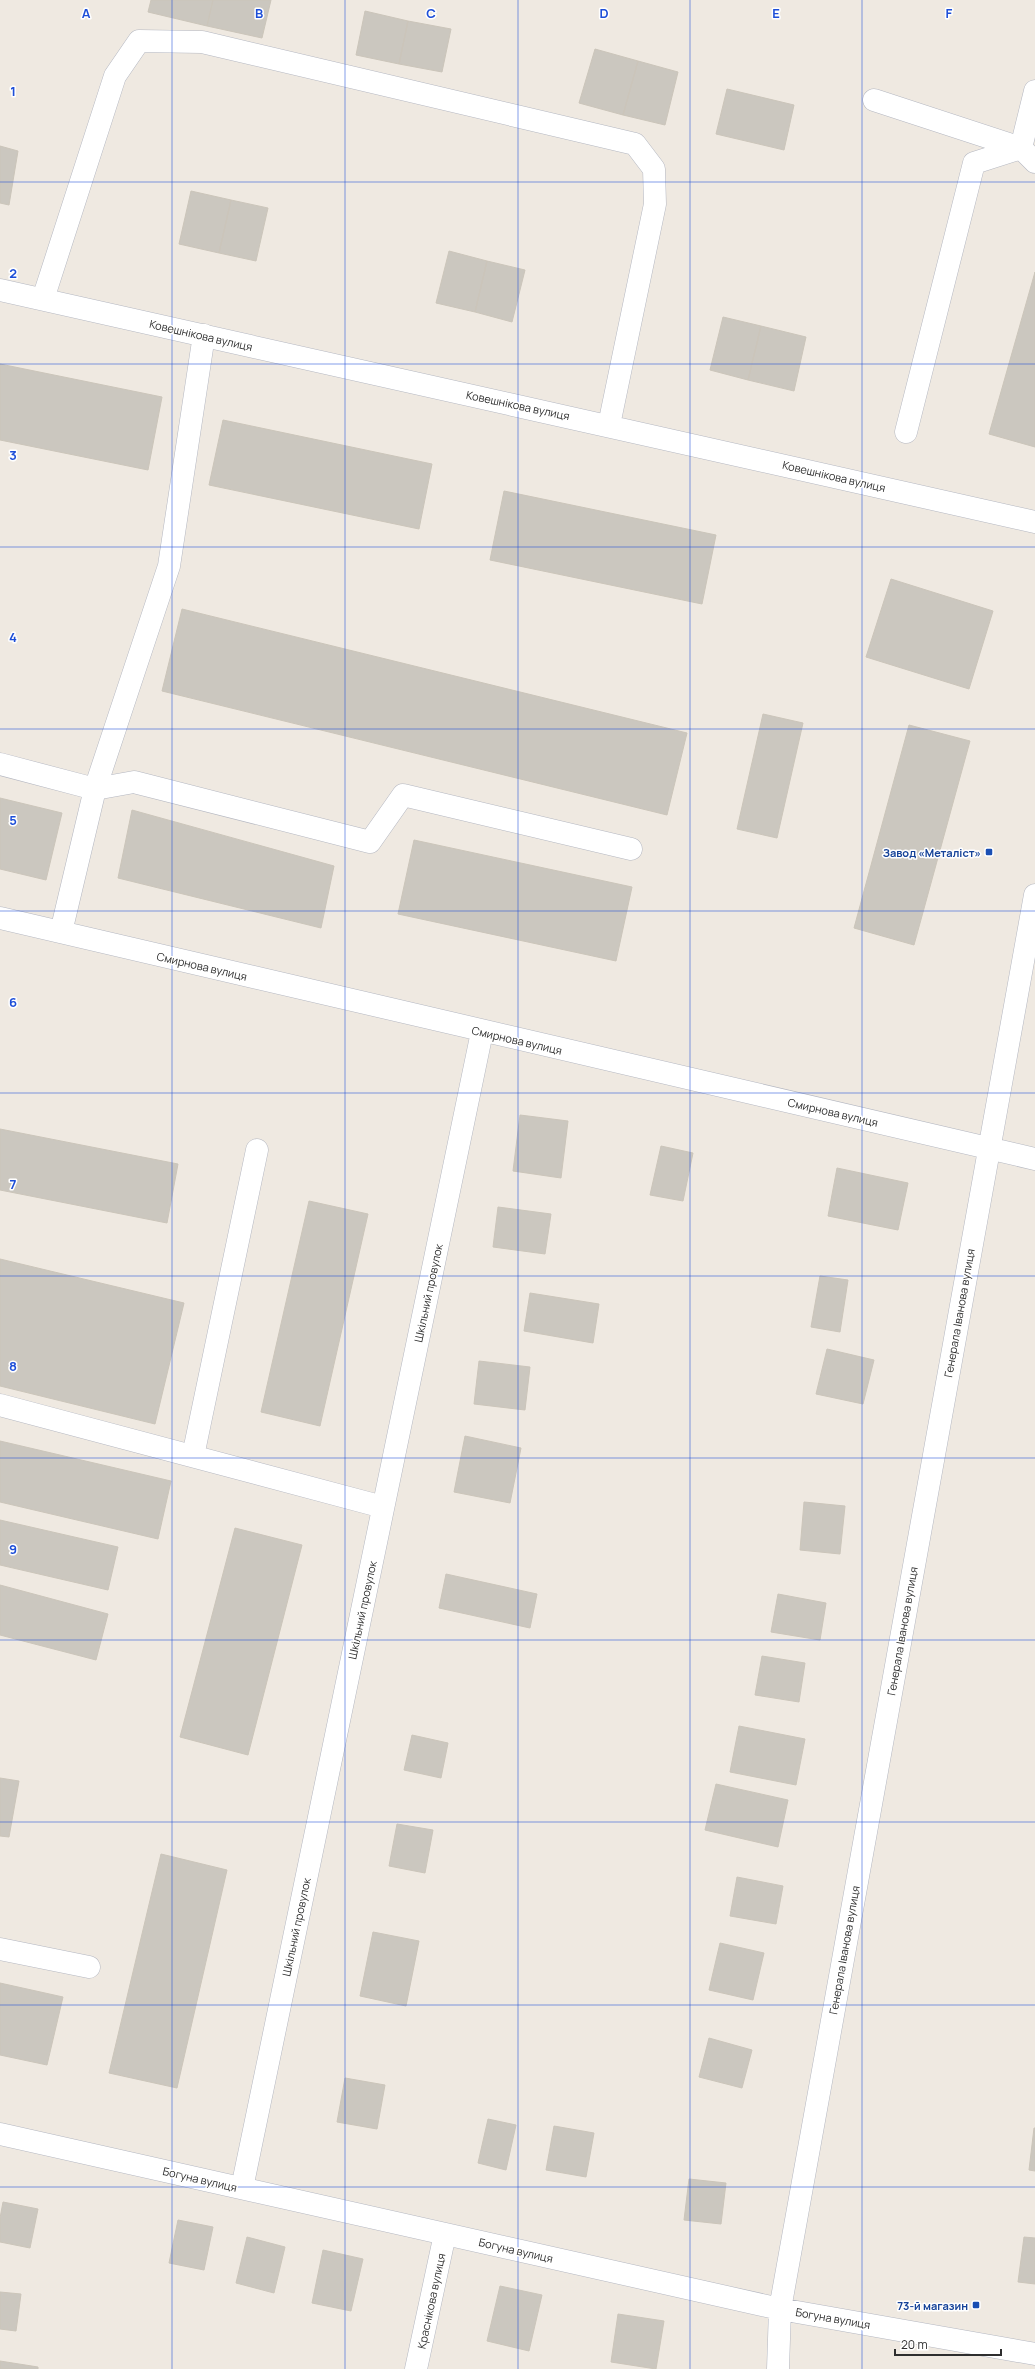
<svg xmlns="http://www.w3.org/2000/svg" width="1035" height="2369" font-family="Manrope,sans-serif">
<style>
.building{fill:#cbc7bf;stroke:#cbc5ba}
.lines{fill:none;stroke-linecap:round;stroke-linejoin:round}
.minor-casing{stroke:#b4b7c1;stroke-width:23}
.minor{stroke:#fff;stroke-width:22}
.grid{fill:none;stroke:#1d4ed8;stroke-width:1;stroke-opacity:0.55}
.transit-dot{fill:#1a4fb4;stroke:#fff;stroke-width:1.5}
.labels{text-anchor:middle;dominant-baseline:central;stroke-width:3;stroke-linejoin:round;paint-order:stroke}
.street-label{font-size:11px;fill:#2e2e2e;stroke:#fff}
.transit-label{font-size:11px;font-weight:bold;fill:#164399;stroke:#fff;text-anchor:end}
.grid-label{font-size:13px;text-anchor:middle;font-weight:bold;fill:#1d4ed8;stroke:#fff;stroke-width:3;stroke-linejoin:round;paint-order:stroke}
</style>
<rect width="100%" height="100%" fill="#efe9e1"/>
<path class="building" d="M151,0h62l-6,26 -59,-14z
M213,0h58l-9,38 -55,-12z
M365,11l43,10 -9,43 -43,-9z
M408,21l43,8 -9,43 -43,-8z
M595,49l43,12 -15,54 -44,-12z
M638,61l40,11 -13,53 -42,-10z
M727,89l67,16 -10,45 -68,-16z
M0,146l18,5 -9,54 -9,-2z
M191,191l40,9 -12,53 -40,-9z
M231,200l37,8 -12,53 -37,-8z
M449,251l38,10 -12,51 -39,-9z
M487,261l38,9 -13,52 -37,-10z
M1035,272v175l-46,-13z
M723,317l38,9 -13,54 -38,-10z
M761,326l45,11 -12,54 -46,-11z
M0,364l162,33 -14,73 -148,-30z
M223,420l209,44 -13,65 -210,-44z
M504,491l212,44 -14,69 -212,-44z
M891,579l102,32 -24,78 -103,-32z
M182,609l505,124 -20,82 -505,-124z
M763,714l40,9 -26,115 -40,-9z
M909,725l61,16 -56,204 -60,-17z
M0,798l62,15 -16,67 -46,-11z
M132,810l202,56 -13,62 -203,-50z
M414,840l218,47 -16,74 -218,-47z
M520,1115l48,6 -7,57 -48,-7z
M0,1129l178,35 -11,59 -167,-33z
M661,1146l32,7 -10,48 -33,-6z
M837,1168l71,15 -10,47 -70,-14z
M309,1201l59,13 -48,212 -59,-14z
M498,1207l53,7 -6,40 -52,-7z
M0,1259l184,44 -29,121 -155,-38z
M820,1276l28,4 -8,52 -29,-5z
M530,1293l69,11 -6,39 -69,-12z
M827,1349l47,11 -11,44 -47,-10z
M479,1361l51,6 -5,43 -51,-6z
M465,1436l56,12 -11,55 -56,-11z
M0,1441l171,40 -13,58 -158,-37z
M804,1502l41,4 -5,48 -40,-4z
M0,1520l118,27 -10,43 -108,-25z
M235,1528l67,17 -54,210 -68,-18z
M446,1574l91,20 -7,34 -91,-20z
M0,1585l108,29 -12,46 -96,-25z
M778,1594l48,9 -6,37 -49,-8z
M762,1656l43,7 -6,39 -44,-7z
M739,1726l66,13 -9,46 -66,-13z
M412,1735l36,8 -7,35 -37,-8z
M0,1778l19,3 -10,56 -9,-1z
M716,1784l72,16 -10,47 -73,-17z
M397,1824l36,6 -8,43 -36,-7z
M161,1854l66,16 -50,218 -68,-15z
M737,1877l46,9 -7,38 -46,-8z
M373,1932l46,9 -13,65 -46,-10z
M720,1943l44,10 -11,47 -44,-10z
M0,1983l63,14 -16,68 -47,-10z
M709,2038l43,12 -10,38 -43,-11z
M345,2078l40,7 -8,44 -40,-7z
M488,2119l28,6 -10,45 -28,-7z
M554,2126l40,7 -8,44 -40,-7z
M1034,2128h1v43l-6,-1z
M689,2179l37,4 -5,41 -37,-4z
M3,2202l35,7 -8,39 -30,-6v-24z
M178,2220l35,7 -9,43 -35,-7z
M247,2237l38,10 -11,46 -38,-10z
M1024,2237l11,1v46l-17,-2z
M323,2250l40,9 -12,52 -39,-8z
M500,2286l42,9 -13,56 -42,-10z
M0,2292l21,2 -5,37 -16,-2z
M618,2314l46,7 -8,48 -45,-7z
M0,2361l38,6v2h-38z"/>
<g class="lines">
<defs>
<path id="minor" d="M1035,91l-14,57 14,14
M874,100l147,48
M0,290l1035,232
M43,299l72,-223 24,-35 63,1 433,102 19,25 1,35 -46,221
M204,335l-35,231 -74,223 39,-7 236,60 33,-47 228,54
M906,432l68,-269 47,-15
M0,764l95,25 -34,143
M0,918l1035,241
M0,1405l383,102
M193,1456l64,-306
M0,1949l89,18
M0,2134l780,175 255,45
M242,2188l240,-1156
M416,2369l29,-135
M778,2369l2,-60 255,-1414"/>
</defs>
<use href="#minor" class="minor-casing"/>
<use href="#minor" class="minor"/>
</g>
<path class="grid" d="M172,0v2369M345,0v2369M518,0v2369M690,0v2369M862,0v2369M0,182h1035M0,364h1035M0,547h1035M0,729h1035M0,911h1035M0,1093h1035M0,1276h1035M0,1458h1035M0,1640h1035M0,1822h1035M0,2005h1035M0,2187h1035"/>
<g class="transit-dot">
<rect x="985" y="848" width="8" height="8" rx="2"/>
<rect x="972" y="2301" width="8" height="8" rx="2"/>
</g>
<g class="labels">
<g class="street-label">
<text transform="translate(201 335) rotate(13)">Ковешнікова вулиця</text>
<text transform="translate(518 405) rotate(12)">Ковешнікова вулиця</text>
<text transform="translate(834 476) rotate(13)">Ковешнікова вулиця</text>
<text transform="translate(202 966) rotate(13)">Смирнова вулиця</text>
<text transform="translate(517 1040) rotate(13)">Смирнова вулиця</text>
<text transform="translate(833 1112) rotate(13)">Смирнова вулиця</text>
<text transform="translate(428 1293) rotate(-78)">Шкільний провулок</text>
<text transform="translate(959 1313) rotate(-80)">Генерала Іванова вулиця</text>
<text transform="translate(362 1610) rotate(-78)">Шкільний провулок</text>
<text transform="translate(902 1631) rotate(-80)">Генерала Іванова вулиця</text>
<text transform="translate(296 1927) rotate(-78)">Шкільний провулок</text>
<text transform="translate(844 1950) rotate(-80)">Генерала Іванова вулиця</text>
<text transform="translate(200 2179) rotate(13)">Богуна вулиця</text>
<text transform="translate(516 2250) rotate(13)">Богуна вулиця</text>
<text transform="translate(431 2301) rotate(-78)">Краснікова вулиця</text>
<text transform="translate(833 2318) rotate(10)">Богуна вулиця</text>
</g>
<g class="transit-label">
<text x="981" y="852">Завод «Металіст»</text>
<text x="968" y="2305">73-й магазин</text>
</g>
</g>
<g class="grid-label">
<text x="86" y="18">A</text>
<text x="259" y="18">B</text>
<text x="431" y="18">C</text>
<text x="604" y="18">D</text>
<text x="776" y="18">E</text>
<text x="949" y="18">F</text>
<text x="13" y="96">1</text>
<text x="13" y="278">2</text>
<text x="13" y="460">3</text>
<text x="13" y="642">4</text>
<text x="13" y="825">5</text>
<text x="13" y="1007">6</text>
<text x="13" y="1189">7</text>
<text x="13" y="1371">8</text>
<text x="13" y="1554">9</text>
</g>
<path d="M895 2349v6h106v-6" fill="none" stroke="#2e2e2e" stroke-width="2"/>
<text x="901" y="2349" font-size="12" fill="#2e2e2e" stroke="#ffffff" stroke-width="3" paint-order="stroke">20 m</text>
</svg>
